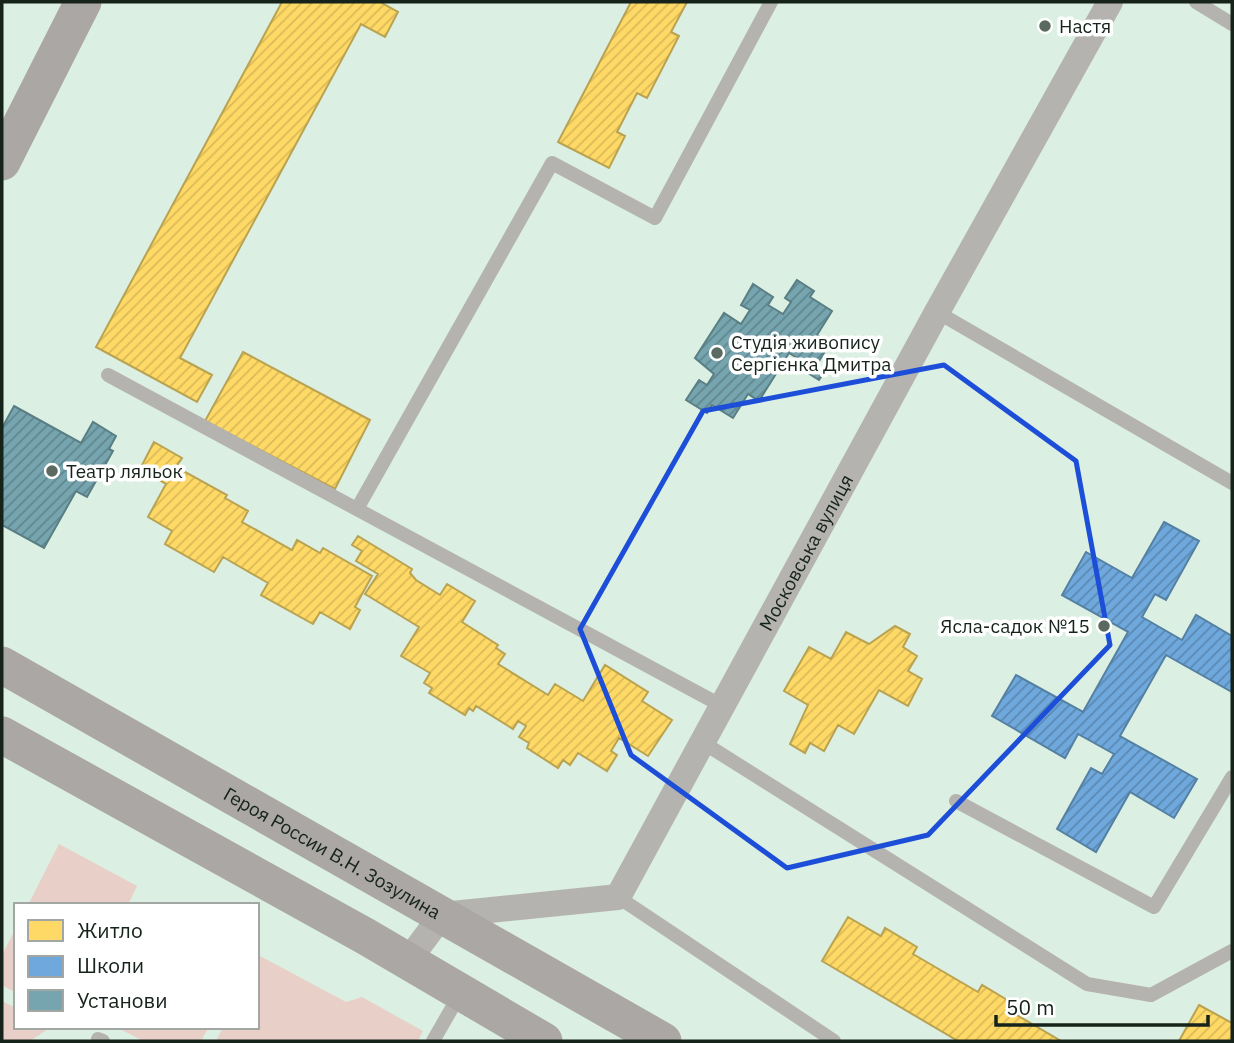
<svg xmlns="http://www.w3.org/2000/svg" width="1234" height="1043" font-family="'IBM Plex Sans',sans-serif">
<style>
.grass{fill:#e8cfc7}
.homes{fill:url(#homes-hatch);stroke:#b9a250;stroke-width:2}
.schools{fill:url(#schools-hatch);stroke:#5480a2;stroke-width:2}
.public{fill:url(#public-hatch);stroke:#597e83;stroke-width:2}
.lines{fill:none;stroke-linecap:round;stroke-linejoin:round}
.lane{stroke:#b5b3b0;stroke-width:14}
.street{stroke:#b5b3b0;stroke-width:26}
.secondary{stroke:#aaa7a4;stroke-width:37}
.marked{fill:none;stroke:#1d4ed8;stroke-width:5;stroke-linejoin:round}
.poi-dot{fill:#5b6a61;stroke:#fff;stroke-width:2.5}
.labels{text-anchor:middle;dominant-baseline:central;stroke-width:7;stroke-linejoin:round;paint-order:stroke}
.poi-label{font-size:19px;fill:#16231b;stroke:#fff;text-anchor:start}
.street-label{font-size:19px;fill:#16231b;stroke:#fff}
</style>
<defs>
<pattern id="homes-hatch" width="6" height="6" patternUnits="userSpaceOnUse" patternTransform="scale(1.75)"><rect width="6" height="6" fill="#ffd966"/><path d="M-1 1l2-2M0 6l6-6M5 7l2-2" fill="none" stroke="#daba58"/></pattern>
<pattern id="schools-hatch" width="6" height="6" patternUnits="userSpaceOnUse" patternTransform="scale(1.75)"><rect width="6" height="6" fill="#6fa8dc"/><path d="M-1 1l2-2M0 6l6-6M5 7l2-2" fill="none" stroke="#5a88b2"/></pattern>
<pattern id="public-hatch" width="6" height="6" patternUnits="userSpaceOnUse" patternTransform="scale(1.75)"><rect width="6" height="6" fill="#76a5af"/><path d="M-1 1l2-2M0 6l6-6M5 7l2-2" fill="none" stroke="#60868e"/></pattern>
</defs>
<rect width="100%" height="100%" fill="#dcefe3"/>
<path class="grass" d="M59,844l78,42 -9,19h-100z
M16,928v65l-14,-8v-30z
M260,956l86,46 16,-5 61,34 -5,10h-202l7,-14h34z
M2,1001l14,7v19h35l-21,14h-28z
M116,1027h93l-8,14h-58z"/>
<path class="homes" d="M282,2h98l18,10 -13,25 -24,-13 -181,334 32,17 -15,27 -101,-55z
M631,2h56l-16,30 8,4 -32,62 -10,-5 -20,39 8,4 -16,32 -51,-26z
M243,352l127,68 -35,69 -130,-68z
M154,442l28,16 -6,9 51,28 -2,3 23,13 -6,11 50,28 5,-10 23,13 3,-5 49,28 -17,31 5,3 -10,19 -30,-17 -7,12 -52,-29 7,-12 -45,-26 -9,15 -49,-28 7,-13 -24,-14 18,-33 -26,-15z
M358,536l54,33 -2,4 6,7 24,15 7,-11 28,17 -13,21 36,23 -2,3 9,6 -7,10 50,31 7,-11 28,17 22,-36 43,27 -6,9 30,19 -24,36 -29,-18 -8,13 6,4 -10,16 -29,-18 -8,12 -7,-5 -5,8 -31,-20 2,-5 -10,-6 7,-11 -8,-5 -5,8 -37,-23 -3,5 -4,-3 -4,7 -36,-22 3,-5 -8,-5 6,-10 -29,-17 18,-29 -54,-33 13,-20 -22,-13 6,-10 -10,-6z
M895,626l15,8 -7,13 14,9 -9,15 14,8 -14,27 -29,-16 -25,44 -16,-9 -14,26 -14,-8 -5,10 -15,-9 18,-39 -24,-14 25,-44 22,12 15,-27 23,12z
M848,917l33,19 4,-8 32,19 -4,7 65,38 4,-7 32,19 -4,7 51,30h-103l-136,-80z
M1199,1005l33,18v18h-53z"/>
<path class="schools" d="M1164,522l35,19 -33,59 -11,-6 -13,23 40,23 14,-25 36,21v56l-66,-37 -46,81 77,43 -23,39 -44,-26 -34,60 -39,-23 34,-61 11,6 12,-20 -36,-20 -13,24 -73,-42 24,-41 67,37 45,-80 -66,-37 24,-43 46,26z"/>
<path class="public" d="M797,280l17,11 -4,6 22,14 -15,24 13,8 -14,23 9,5 -6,9 -16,-10 4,-6 -18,-11 -30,48 -11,-7 -15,24 -21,-13 -5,8 -21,-13 13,-20 8,5 7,-11 -19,-16 29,-45 17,11 9,-14 -9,-5 12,-21 20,13 -5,8 15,9 8,-12 -6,-4z
M14,406l67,37 12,-21 23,14 -7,13 4,2 -26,46 -11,-6 -32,57 -42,-23v-97z"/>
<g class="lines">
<path class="lane" d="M1196,2l36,22
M937,312l295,171
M108,375l616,332
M357,509l195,-346 103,55 116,-216
M702,742l385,242 64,11 81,-44
M956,801l198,106 78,-130
M618,897l216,144
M98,1039l5,2
M433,1041l27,-47"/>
<path class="street" id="s1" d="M407,962l35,-47 176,-18 319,-585 173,-310"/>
<g class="secondary">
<path d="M2,162l81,-160"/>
<path id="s2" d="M2,665l661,376"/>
<path d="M2,735l363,201 179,105"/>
</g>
</g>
<path class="marked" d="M944,365l132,96 34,184 -182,190 -141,33 -156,-113 -51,-126 123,-218z"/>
<g class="poi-dot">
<circle cx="1045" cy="26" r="7"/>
<circle cx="717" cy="353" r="7"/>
<circle cx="52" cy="471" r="7"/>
<circle cx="1104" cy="626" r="7"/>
</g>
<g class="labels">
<g class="poi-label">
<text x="1059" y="26">Настя</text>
<text x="731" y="342">Студія живопису<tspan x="731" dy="22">Сергієнка Дмитра</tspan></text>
<text x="66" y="471">Театр ляльок</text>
<text x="1090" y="626" text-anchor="end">Ясла-садок №15</text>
</g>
<g class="street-label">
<text stroke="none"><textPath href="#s1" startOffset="628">Московська вулиця</textPath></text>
<text stroke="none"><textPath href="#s2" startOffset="380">Героя России В.Н. Зозулина</textPath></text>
</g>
</g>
<rect width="1234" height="1043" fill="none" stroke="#16231b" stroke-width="7"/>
<rect x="14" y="903" width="245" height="126" fill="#ffffff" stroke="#a2a7a4" stroke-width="2"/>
<rect x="28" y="920" width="35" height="21" fill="#ffd966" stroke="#a2a7a4" stroke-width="2"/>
<text x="77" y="938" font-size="21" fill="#16231b">Житло</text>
<rect x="28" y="956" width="35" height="21" fill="#6fa8dc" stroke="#a2a7a4" stroke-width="2"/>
<text x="77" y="973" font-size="21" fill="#16231b">Школи</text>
<rect x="28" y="990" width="35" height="21" fill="#76a5af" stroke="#a2a7a4" stroke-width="2"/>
<text x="77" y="1008" font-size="21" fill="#16231b">Установи</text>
<path d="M996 1015v10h212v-10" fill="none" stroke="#16231b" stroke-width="3.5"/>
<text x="1006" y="1015" font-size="21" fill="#16231b" stroke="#ffffff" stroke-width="5" paint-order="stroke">50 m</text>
</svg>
